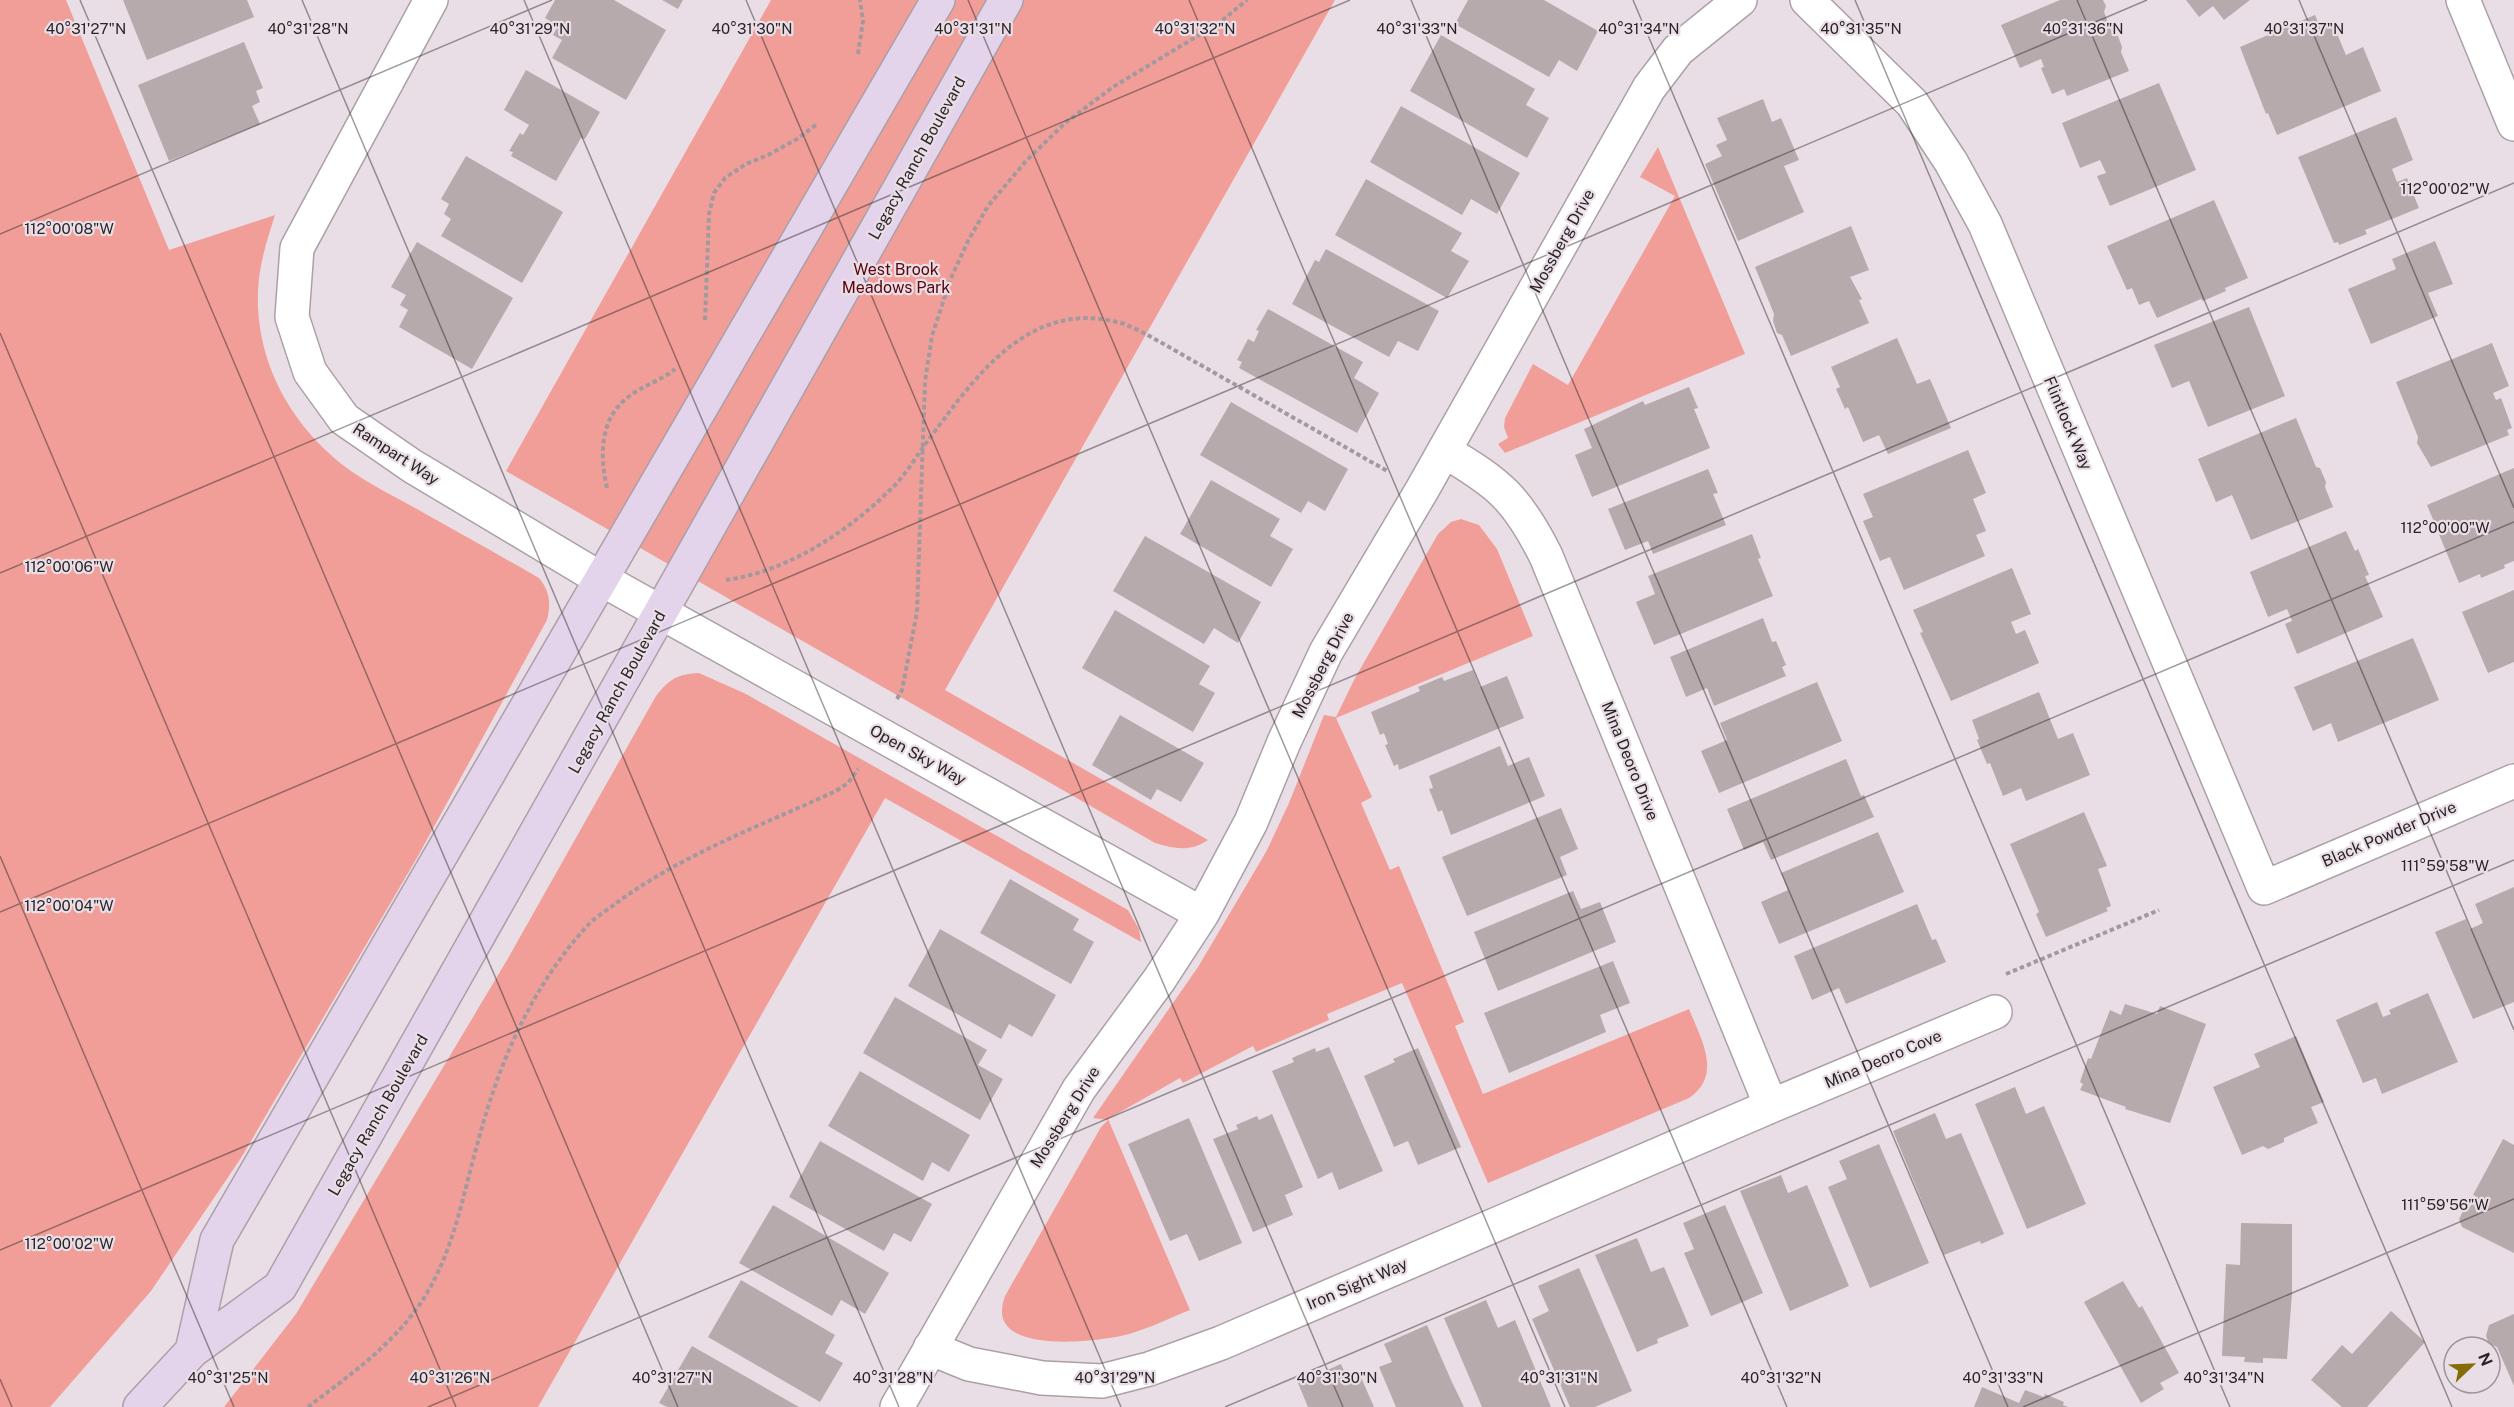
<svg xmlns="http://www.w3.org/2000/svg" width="2514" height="1407" font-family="'Public Sans',sans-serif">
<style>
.green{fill:#f19e98}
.building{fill:#b7aaad}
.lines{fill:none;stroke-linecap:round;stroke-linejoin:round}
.street-casing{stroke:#aba0a7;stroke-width:36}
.secondary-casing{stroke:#aba0a7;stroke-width:36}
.path{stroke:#a2999f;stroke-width:4;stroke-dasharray:4.5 3;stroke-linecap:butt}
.street{stroke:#fff;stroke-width:33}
.secondary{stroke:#e4d4eb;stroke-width:33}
.ticks{fill:none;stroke:#282426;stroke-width:1.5;stroke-opacity:0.45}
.labels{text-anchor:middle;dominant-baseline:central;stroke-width:4.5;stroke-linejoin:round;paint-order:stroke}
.street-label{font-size:16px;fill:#282426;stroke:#eadee6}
.park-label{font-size:16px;fill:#58050d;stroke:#eadee6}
.ticks-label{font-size:15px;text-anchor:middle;fill:#282426;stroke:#eadee6;stroke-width:4.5;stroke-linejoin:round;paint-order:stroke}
</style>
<rect width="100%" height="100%" fill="#eadee6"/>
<path class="green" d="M0,0h66l103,250 106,-35c-8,25 -16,50 -17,76 -3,74 37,143 99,184 21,14 45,25 67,38 39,22 77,43 115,65 11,13 12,26 8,42l-129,236 -177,302 -90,133 -101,116h-50z
M771,0h564l-390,690 263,150c-18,12 -33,9 -53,3l-649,-372z
M1658,147l87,207 -240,99 -7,-9 10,-6 -4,-11 1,-9 28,-54 35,21 107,-189 -35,-19z
M1461,519l18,6 18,24 36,87 -197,82 36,79 -11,6 29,67 9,-4 65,156 -9,4 28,68 206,-85c12,30 34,66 0,89l-201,85 -86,-200 -75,31 2,6 -73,32 -3,-6 -70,37 -3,-5 -72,41 82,191c-20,8 -40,18 -61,24 -26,7 -108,17 -124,-11 -5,-8 -3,-18 0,-27l96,-169 7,-7 -15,-2 105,-151 68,-115 23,-49 35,-88 12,2 19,-39 83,-144 13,-12z
M699,673l47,21 382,216 11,19 2,13 -256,-144 -347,609h-314l72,-93 211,-354 149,-264c13,-17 22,-22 43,-23z"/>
<path class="building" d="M123,0h124l7,17 -107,43z
M555,0h59l52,30 -40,70 -74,-42 10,-18 -9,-5 5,-9 -13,-8z
M662,0h21l-5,9z
M1468,0h76l54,31 -21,40 -18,-11 -10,17 -94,-53z
M2060,0h43l3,6 -2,6 9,23 5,1 4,11 -1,5 8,19 -62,25 -3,-7 -12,5 -11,-26 3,-1 -3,-8 -21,9 -19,-43z
M2186,0h64l-26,20 -11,-14 -14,11z
M2315,15l6,14 12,-5 13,31 17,-8 18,44 -104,44 -9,-22 -2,1 -26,-67z
M1441,35l94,54 -9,16 23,13 -22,40 -117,-67z
M244,42l19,46 -7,3 4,11 -8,4 8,18 -91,37 -31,-76z
M526,70l74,42 -15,27 -4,-1 -25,43 -45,-25 2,-4 -4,-1 11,-18 3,2 6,-10 -25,-15z
M2159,83l37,87 -86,36 -13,-30 9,-3 -6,-13 -20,8 -18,-45z
M1763,99l9,23 9,-4 18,42 -15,6 20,46 -66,29 -33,-77 17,-8 -6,-11 11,-5 -10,-22z
M1401,106l119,67 -23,41 -26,-15 -9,16 -92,-53z
M2396,117l17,43 -21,9 5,13 10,-4 12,30 -54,22 2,4 -28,11 -1,-3 -4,1 -36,-86z
M466,156l97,56 -41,71 -81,-47 10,-17 -7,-5 5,-10 -8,-5z
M1366,179l96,54 -11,18 18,10 -22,37 -112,-63z
M2214,200l34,78 -23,10 1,3 -23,10 -2,-2 -44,19 -8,-17 -10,4 -7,-17 -5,2 -20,-44z
M1851,226l18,44 -19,7 12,22 -3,1 10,23 -78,33 -9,-21 -5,-2 -4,-12 1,-7 -19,-47z
M2435,241l18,43 -25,9 10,23 -67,28 -23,-55 48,-20 -4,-10z
M417,242l96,56 -41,71 -73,-42 9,-17 -8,-5 6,-10 -15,-8z
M1326,249l113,62 -21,40 -20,-10 -9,16 -97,-53 23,-44 4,2z
M2249,307l36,89 -77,31 -19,-46 -17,7 -18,-43z
M1268,309l95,53 -9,16 25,15 -22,40 -118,-65 3,-6 -5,-2 11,-21 6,3 5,-11 -3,-1z
M1897,338l20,46 13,-5 21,49 -63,26 -9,-19 -16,7 -15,-35 -3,2 -9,-20 4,-2 -9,-20z
M2492,343l17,43 -16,7 3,7 5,-2 11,30 -5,2 2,5 -78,32 -14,-24 1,-6 -22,-55z
M1689,387l9,21 -4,1 16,39 -118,49 -17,-42 17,-7 -8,-19 59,-28 2,4z
M1231,402l117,67 -23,42 -17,-10 -7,12 -101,-58z
M2296,418l20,49 4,1 6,14 -1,5 8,20 -82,33 -19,-45 -16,7 -18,-43z
M1968,450l18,43 -13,6 13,32 -10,4 9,21 -81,34 -14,-33 -10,4 -17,-40 10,-4 -10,-23z
M2514,468v93l-10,4 1,3 -24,10 -1,-4 -21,9 -32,-78z
M1708,469l10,24 -5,1 13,31 -73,29 -5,-13 -23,9 -17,-41z
M1211,480l69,39 -10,17 23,13 -22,38 -91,-53z
M2346,531l9,20 3,-2 11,26 -4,1 18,41 -86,37 -12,-30 7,-3 -5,-12 -19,8 -18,-45z
M1752,534l9,24 -3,1 15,37 -119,49 -18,-43 19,-8 -7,-18z
M1145,536l116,66 -23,41 -24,-15 -10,16 -91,-53z
M2012,568l19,46 -20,8 5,12 9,-4 14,33 -88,38 -31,-68 3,-1 -10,-22z
M2514,590v72l-26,11 -26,-61z
M1115,610l95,56 -11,18 16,9 -22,39 -111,-64z
M1763,618l9,24 4,-1 10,24 -4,2 4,9 -72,30 -7,-18 -21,9 -16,-40z
M2413,638l26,62 -101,42 -7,-19 -18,8 -19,-44z
M1473,670l7,17 27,-11 17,42 -125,52 -1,-6 -4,2 -9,-21 3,-1 -4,-11 -4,2 -9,-23 49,-21 -2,-4 24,-10 2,4z
M1817,682l25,59 -123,52 -18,-42 26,-11 -7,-17z
M2039,692l19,47 15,-6 17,42 -64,26 -5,-13 -18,8 -13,-33 -3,1 -10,-24 2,-1 -7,-19z
M1120,715l84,48 -23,39 -24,-13 -6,11 -59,-35z
M1500,746l8,20 21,-9 16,39 -94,39 -9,-25 -4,2 -9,-23 4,-1 -4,-12z
M1846,759l15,37 3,-1 10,22 -103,43 -8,-18 -19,8 -17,-41z
M1561,808l17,41 -18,8 7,18 -100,41 -25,-59z
M2084,812l23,54 -9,3 13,37 -5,2 2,3 -62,26 -10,-23 3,-2 -29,-68z
M1878,832l26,60 -125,52 -18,-42 27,-12 -7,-17z
M1010,879l69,40 -6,11 21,12 -23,42 -91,-51z
M2514,887v115l-41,17 -38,-87 31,-13 4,10 13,-6 -8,-19z
M1573,891l8,18 19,-7 16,40 -118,49 -24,-59z
M1917,904l15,36 4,-1 10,23 -100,42 -7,-16 -27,12 -18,-44z
M940,929l116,66 -24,42 -23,-13 -8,15 -93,-53z
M1613,961l17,42 -30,12 6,17 -97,41 -25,-60z
M2428,993l30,69 -76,32 -6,-16 -13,5 -27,-63 41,-18 6,15 8,-3 -2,-4z
M895,997l92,53 -9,15 25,14 -23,41 -117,-67z
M2125,1004l32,10 3,-8 46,18 -36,99 -45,-14 1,-2 -46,-17 3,-6 -3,-2 8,-24 3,1 19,-49 11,5z
M2296,1036l28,66 -13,5 7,16 -34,15v4l-16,7 -5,-3 -21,9 -29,-68 47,-20 -6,-13z
M1329,1047l54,124 -44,19 -7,-18 -14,7 -46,-108 22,-9 -2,-4 23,-10 1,4z
M1418,1048l43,99 -43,18 -10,-24 -14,6 -30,-71 31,-14 -2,-3z
M860,1071l110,64 -21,37 -17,-10 -9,19 -95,-55z
M2015,1087l11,27 18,-8 42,98 -59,25 -52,-125z
M1935,1113l11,26 15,-6 43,101 -23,10 -1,-3 -36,14 -51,-124z
M1272,1114l31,73 -18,8 8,20 -40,17 -40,-93 25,-10 -2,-4 21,-9 2,4z
M1189,1118l53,125 -43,18 -12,-27 -17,7 -42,-97z
M2503,1139l11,6v108l-52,-26 -3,-8 5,-10 6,-2 6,-11 -3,-1z
M820,1141l112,63 -21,38 -17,-9 -10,18 -95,-54z
M1879,1144l50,119 -59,25 -42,-101 19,-8 -8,-18z
M1781,1175l7,18 19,-8 42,101 -59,25 -50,-120z
M773,1205l116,68 -24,41 -24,-14 -9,16 -93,-53z
M1725,1205l38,88 -52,23 -27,-63 10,-4 -11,-26z
M2241,1223l51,1v69l-5,66 -24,-1v5l-19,-1 1,-5 -23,-1 4,-92 14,1z
M1637,1238l14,34 13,-5 25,59 -32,13 1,4 -21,9 -42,-97z
M1579,1268l53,123 -37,16h-25l-38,-88 17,-8 -11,-25z
M741,1280l94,55 -10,18 18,10 -23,39 -112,-65z
M2123,1281l16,27 3,-2 37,67 -19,10 4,6 -23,14 -57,-101z
M1486,1300l12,28 17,-8 36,87h-69l-38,-89z
M2391,1311l34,31 -58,65h-25l-31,-27 31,-35 10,9z
M2514,1314v72l-17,-39 -8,-3 -3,-8 3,-11z
M1427,1325l24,55 13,27h-68l-17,-40 13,-5 -8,-18z
M692,1346l107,61h-132l-8,-4z
M1341,1364l7,16 12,-5 14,32h-66l-10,-24z
M1982,1387l37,16 6,-13 19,7 1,-3 19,8 -1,3 5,2h-94z"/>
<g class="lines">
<defs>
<path id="street" d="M431,0l-134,248 -5,69 18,55 34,47 68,47 189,113 601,335
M1807,0l105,103 39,59 34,62 279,664 250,-107
M2463,0l51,124
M1444,451c55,32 73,47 102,105l225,550
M930,1348l39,16 73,14 60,3 47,-12 72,-26 550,-237 224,-94
M897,1407l182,-318 80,-109 43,-66 49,-92 33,-80 42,-90 96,-162 227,-402 29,-38 62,-50"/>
<path id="secondary" d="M192,1351l25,-111 721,-1240
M140,1407l52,-56 88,-64 726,-1287"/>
</defs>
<use href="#street" class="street-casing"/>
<use href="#secondary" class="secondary-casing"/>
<path class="path" d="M858,54l5,-33 -3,-21
M705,320l4,-106 5,-21 11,-15 21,-14 22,-9 29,-16 20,-15
M607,488c-7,-31 -8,-68 20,-90 14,-12 34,-17 48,-29
M726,580c60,-8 122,-48 165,-91 13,-12 23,-29 33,-43 47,-63 101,-147 193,-124 10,2 20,8 29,12l243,138
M897,699l5,-9 15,-78 8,-231 7,-45 19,-58 17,-37 20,-35 38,-45 39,-38 48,-36 106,-64 28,-23
M2006,974l153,-64
M308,1407c38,-29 78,-57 107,-96 38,-51 47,-114 64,-173 21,-78 53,-151 108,-212 7,-8 19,-15 28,-22 66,-49 147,-79 221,-113l12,-8 10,-14"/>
<use href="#street" class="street"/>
<use href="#secondary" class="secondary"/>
</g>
<path class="ticks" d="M80,0l598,1407M302,0l597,1407M524,0l597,1407M746,0l597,1407M968,0l597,1407M1189,0l598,1407M1411,0l597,1407M1633,0l597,1407M1855,0l597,1407M2077,0l437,1030M2299,0l215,508M0,234l552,-234M0,333l456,1074M0,573l1350,-573M0,856l234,551M0,912l2147,-912M0,1250l2514,-1067M0,1379l12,28M428,1407l2086,-885M1225,1407l1289,-547M2023,1407l491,-208"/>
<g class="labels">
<g class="street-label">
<text transform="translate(917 158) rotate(-61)">Legacy Ranch Boulevard</text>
<text transform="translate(1562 241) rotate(-61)">Mossberg Drive</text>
<text transform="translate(2068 423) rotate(67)">Flintlock Way</text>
<text transform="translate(396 454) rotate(33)">Rampart Way</text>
<text transform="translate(1323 665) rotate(-63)">Mossberg Drive</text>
<text transform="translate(617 692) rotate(-61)">Legacy Ranch Boulevard</text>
<text transform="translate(918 755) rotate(29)">Open Sky Way</text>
<text transform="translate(1630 761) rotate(68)">Mina Deoro Drive</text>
<text transform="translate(2389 834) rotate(-23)">Black Powder Drive</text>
<text transform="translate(1883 1059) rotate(-23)">Mina Deoro Cove</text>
<text transform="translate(378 1115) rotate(-60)">Legacy Ranch Boulevard</text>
<text transform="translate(1065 1117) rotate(-58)">Mossberg Drive</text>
<text transform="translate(1357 1284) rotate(-23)">Iron Sight Way</text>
</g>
<g class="park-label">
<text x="896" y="269">West Brook<tspan x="896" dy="18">Meadows Park</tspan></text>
</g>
</g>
<g class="ticks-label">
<text x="86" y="34">40°31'27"N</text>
<text x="308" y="34">40°31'28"N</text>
<text x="530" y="34">40°31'29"N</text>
<text x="752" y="34">40°31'30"N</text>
<text x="973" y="34">40°31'31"N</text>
<text x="1195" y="34">40°31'32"N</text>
<text x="1417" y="34">40°31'33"N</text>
<text x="1639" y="34">40°31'34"N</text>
<text x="1861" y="34">40°31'35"N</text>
<text x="2083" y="34">40°31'36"N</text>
<text x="2304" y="34">40°31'37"N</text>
<text x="2445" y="194">112°00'02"W</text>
<text x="69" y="234">112°00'08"W</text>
<text x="2445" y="533">112°00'00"W</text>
<text x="69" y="572">112°00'06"W</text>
<text x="2445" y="871">111°59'58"W</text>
<text x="69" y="911">112°00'04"W</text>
<text x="2445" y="1210">111°59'56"W</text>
<text x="69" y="1249">112°00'02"W</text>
<text x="228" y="1383">40°31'25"N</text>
<text x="450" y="1383">40°31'26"N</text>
<text x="672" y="1383">40°31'27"N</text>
<text x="893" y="1383">40°31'28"N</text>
<text x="1115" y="1383">40°31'29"N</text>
<text x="1337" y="1383">40°31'30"N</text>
<text x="1559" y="1383">40°31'31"N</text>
<text x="1781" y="1383">40°31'32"N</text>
<text x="2003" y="1383">40°31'33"N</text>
<text x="2224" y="1383">40°31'34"N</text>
</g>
<g transform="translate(2472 1365) rotate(67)"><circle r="28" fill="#eadee6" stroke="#9c9499" stroke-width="1.5"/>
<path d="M0-4.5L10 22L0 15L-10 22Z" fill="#846c07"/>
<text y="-9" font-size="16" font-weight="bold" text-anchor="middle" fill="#282426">N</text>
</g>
</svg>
